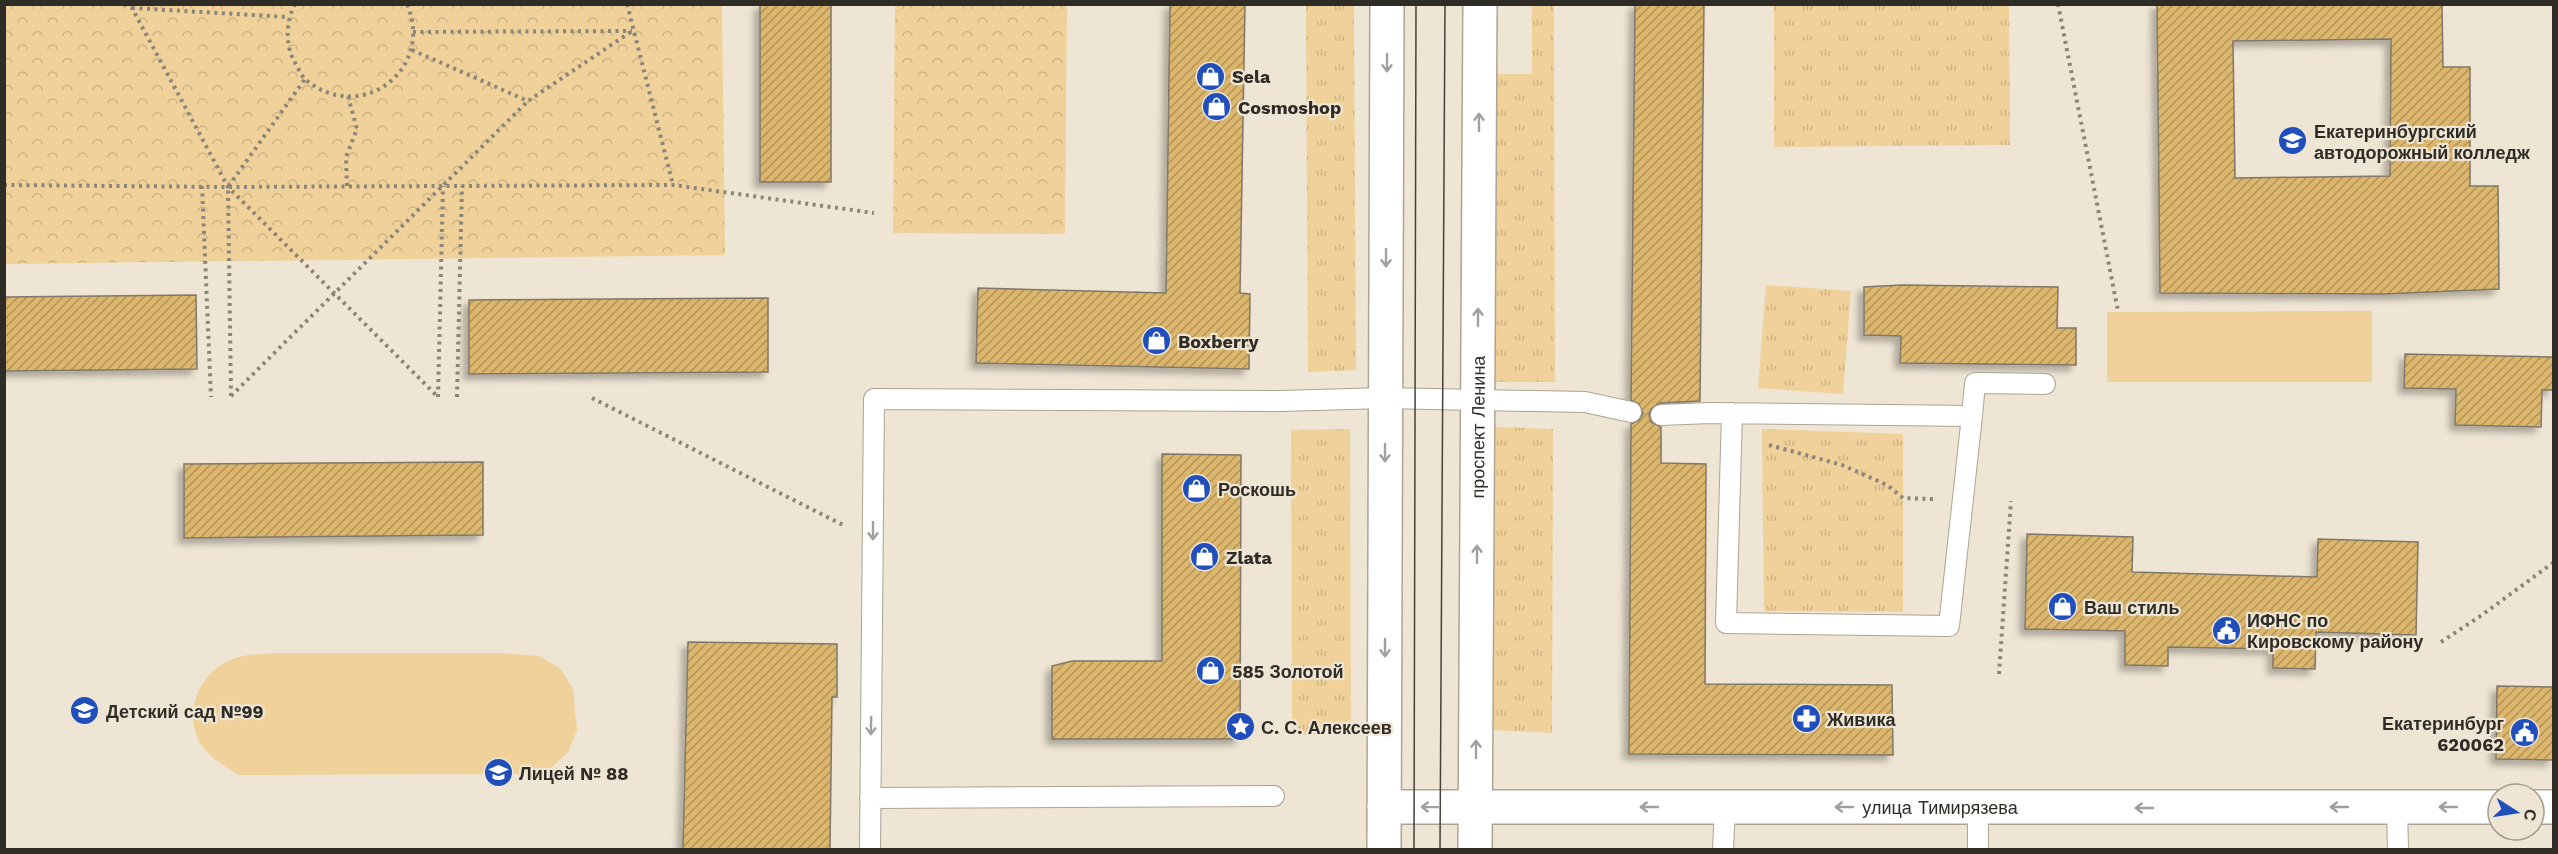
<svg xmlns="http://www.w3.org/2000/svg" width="2558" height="854" font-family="'Work Sans',sans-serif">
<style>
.grass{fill:url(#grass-tufts)}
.park{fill:url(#park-crowns)}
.garden{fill:#efd199}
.building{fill:url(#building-hatch);stroke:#807868;stroke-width:1.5;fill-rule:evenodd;filter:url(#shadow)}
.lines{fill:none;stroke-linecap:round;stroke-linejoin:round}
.lane-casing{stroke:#aca494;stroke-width:22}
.street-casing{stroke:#aca494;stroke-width:36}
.secondary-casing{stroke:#aca494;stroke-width:36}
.path{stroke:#8c867a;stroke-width:4;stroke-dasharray:3 4.5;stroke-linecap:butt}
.lane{stroke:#fff;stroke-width:20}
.street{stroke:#fff;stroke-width:33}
.secondary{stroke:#fff;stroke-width:33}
.tram{stroke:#454139;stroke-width:1.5}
.oneway{stroke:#a1a09d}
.labels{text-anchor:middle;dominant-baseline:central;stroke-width:4.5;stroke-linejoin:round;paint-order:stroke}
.poi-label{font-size:18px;font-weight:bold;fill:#2f2c25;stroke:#eee5d4;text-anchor:start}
.street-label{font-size:18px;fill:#2f2c25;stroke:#eee5d4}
</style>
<defs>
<pattern id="grass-tufts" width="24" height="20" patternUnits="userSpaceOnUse" patternTransform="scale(1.5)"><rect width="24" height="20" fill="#efd199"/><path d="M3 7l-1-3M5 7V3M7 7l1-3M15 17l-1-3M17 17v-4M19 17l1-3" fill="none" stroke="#cdb484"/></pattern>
<pattern id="park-crowns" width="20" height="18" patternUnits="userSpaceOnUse" patternTransform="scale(1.5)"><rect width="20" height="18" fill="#efd199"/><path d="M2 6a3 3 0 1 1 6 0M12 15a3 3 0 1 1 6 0" fill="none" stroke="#cdb484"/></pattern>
<pattern id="building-hatch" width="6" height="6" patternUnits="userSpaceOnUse" patternTransform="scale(1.5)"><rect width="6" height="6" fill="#dbb66c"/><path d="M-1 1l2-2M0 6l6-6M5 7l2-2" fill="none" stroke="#b29459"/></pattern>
<filter id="shadow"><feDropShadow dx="-5.5" dy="5.5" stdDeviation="3" flood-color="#0004"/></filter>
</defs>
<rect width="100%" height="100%" fill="#eee5d4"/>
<path class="grass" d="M1306,5h48l2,365 -48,2z
M1532,5h22l1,377h-61v-308h38z
M1774,5h235l1,140 -236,2z
M1766,285l85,6 -8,103 -85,-6z
M1494,427l59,2 -1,304 -59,-3z
M1350,429l1,306h-59l-1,-305z
M1762,429l141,5v178l-139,-1z"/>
<path class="park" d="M4,5h718l3,250 -720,9z
M895,5h172l-2,229 -172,-1z"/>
<path class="garden" d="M2372,311v71h-265v-70z
M276,653h225l38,3 22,13 12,21 4,40 -9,22 -23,22 -306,1c-17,-10 -37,-22 -43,-41 -11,-33 10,-68 43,-77 11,-3 25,-3 37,-4z"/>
<path class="building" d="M760,4h71v178h-71z
M1170,4h75l-5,289 10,1 -1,75 -273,-6 2,-75 188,5z
M1635,4h69l-4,397 -40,2 -9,6 -2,6 2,7 10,5v36l45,1 -1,220 187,1 1,70 -264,-1 2,-330 8,-4 4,-6 -4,-10 -8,-4z
M2157,4h285l1,63h27v119h28l1,103 -114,5 -225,-1zM2391,39l-1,137 -155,2 -2,-137z
M1902,285l156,2 -1,41h19v37l-176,-2 1,-27 -37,-1v-48z
M196,295l1,74 -193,2v-74z
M768,298v74l-299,2v-74z
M2405,354l148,3v33h-11l-1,37 -86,-2 1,-36 -52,-1z
M1162,454l79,1 -1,284h-188v-73l20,-5h90z
M483,462v73l-299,3v-74z
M2027,534l106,3 -1,35 185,5 1,-38 100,3 -2,93 -100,-3 -1,37 -42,-1v-19l-105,-2v19l-43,-1v-34l-100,-2z
M688,642l149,2v53h-5l-2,152h-147z
M2497,686l56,1v73l-57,-1z"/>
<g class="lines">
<defs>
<path id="lane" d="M1732,413l-6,210 223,3 23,-210
M1661,415l49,-2 262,3 3,-33 70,1
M870,798l404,-2
M2397,807l1,43
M870,850l4,-451 407,2 104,-3 92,2 108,2 46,10
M1723,850l2,-43
M1978,850v-43"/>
<g id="street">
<path id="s1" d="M1384,807h1114"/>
<path d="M2534,807h20"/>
</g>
<g id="secondary">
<path d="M1384,850l3,-846"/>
<path id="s2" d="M1475,850l5,-846"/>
</g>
</defs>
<use href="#lane" class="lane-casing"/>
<use href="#street" class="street-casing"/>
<use href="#secondary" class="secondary-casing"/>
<path class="path" d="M124,4l8,4 96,179 210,210
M295,4c-9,17 -10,40 -1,57 4,6 7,15 12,19 55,45 129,-10 101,-76
M627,4l46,181
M2058,4l60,307
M132,8l156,9
M413,32l219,-1
M412,50l116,51 104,-70
M4,185l224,2 445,-2 201,28
M202,186l9,211
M347,186l-1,-29 11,-28 -9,-33
M231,396l297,-295
M231,396l-3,-209 77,-108
M438,397l5,-211
M457,397l5,-211
M592,398l251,127
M1769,445l73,20 45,20 16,13 30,1
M2441,642l41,-27 72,-53
M1999,674l12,-173"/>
<use href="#lane" class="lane"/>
<use href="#street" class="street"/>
<use href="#secondary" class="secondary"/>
<path class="tram" d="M1414,850l2,-846
M1440,850l5,-846"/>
</g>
<defs><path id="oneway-shaft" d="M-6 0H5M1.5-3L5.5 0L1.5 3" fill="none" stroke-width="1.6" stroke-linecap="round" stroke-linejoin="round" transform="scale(1.5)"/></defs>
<g class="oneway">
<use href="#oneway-shaft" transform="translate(1387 63) rotate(90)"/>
<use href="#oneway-shaft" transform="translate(1479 122) rotate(-90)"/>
<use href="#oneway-shaft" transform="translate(1386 258) rotate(90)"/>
<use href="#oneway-shaft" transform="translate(1478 317) rotate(-90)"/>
<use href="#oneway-shaft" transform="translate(1385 453) rotate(90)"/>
<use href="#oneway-shaft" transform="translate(873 531) rotate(90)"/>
<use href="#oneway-shaft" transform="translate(1477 554) rotate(-90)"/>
<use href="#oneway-shaft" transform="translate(1385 648) rotate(90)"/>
<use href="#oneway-shaft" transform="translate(871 726) rotate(91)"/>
<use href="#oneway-shaft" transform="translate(1476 749) rotate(-90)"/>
<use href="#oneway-shaft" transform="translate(1430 807) rotate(-179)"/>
<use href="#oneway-shaft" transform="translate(1649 807) rotate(180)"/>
<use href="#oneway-shaft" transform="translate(1844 807) rotate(-180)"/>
<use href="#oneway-shaft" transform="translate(2339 807) rotate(180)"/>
<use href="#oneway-shaft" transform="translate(2448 807) rotate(180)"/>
<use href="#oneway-shaft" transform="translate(2144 808) rotate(180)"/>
</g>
<defs>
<symbol id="shop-disc" viewBox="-11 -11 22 22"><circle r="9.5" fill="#204fbc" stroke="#eee5d4"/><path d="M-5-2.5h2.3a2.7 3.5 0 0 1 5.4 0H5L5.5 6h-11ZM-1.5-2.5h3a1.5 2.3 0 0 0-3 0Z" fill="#fff"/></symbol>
<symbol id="university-disc" viewBox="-11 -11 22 22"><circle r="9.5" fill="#204fbc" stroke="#eee5d4"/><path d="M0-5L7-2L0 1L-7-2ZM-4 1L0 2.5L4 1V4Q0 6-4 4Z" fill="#fff"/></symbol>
<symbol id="civic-disc" viewBox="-11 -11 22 22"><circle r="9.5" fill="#204fbc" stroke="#eee5d4"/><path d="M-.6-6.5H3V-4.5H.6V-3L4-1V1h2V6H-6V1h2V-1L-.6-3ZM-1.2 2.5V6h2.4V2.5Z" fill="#fff"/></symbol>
<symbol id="school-disc" viewBox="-11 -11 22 22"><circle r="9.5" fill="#204fbc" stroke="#eee5d4"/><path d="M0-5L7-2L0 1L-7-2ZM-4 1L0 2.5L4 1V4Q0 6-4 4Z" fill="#fff"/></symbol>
<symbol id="pharmacy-disc" viewBox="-11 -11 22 22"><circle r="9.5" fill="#204fbc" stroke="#eee5d4"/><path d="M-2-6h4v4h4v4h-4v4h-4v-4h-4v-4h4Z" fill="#fff"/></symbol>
<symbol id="sight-disc" viewBox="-11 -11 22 22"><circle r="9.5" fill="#204fbc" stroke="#eee5d4"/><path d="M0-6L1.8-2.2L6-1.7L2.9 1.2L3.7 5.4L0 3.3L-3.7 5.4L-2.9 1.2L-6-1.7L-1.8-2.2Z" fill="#fff"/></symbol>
</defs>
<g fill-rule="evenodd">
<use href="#shop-disc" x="1194" y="60" width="33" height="33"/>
<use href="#shop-disc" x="1200" y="90" width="33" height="33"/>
<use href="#university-disc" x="2276" y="124" width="33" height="33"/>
<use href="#shop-disc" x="1140" y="324" width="33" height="33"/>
<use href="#shop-disc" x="1180" y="472" width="33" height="33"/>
<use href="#shop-disc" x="1188" y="540" width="33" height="33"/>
<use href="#shop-disc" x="2046" y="590" width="33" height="33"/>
<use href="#civic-disc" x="2210" y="614" width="33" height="33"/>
<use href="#shop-disc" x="1194" y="654" width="33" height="33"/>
<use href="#school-disc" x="68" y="694" width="33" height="33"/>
<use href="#pharmacy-disc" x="1790" y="702" width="33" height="33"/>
<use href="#sight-disc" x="1224" y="710" width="33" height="33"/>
<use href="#civic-disc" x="2508" y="716" width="33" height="33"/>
<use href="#school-disc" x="482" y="756" width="33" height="33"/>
</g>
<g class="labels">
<g class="poi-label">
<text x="1232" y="76">Sela</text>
<text x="1238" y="107">Cosmoshop</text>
<text x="2314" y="131">Екатеринбургский<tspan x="2314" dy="21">автодорожный колледж</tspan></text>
<text x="1178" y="341">Boxberry</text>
<text x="1218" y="489">Роскошь</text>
<text x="1226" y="557">Zlata</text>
<text x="2084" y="607">Ваш стиль</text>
<text x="2247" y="620">ИФНС по<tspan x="2247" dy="21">Кировскому району</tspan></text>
<text x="1232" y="671">585 Золотой</text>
<text x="106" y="711">Детский сад №99</text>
<text x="1827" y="719">Живика</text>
<text x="2504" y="723" text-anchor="end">Екатеринбург<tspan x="2504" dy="21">620062</tspan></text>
<text x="1261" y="727">С. С. Алексеев</text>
<text x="519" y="773">Лицей № 88</text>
</g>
<g class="street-label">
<text stroke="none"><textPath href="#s2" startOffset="423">проспект Ленина</textPath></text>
<text stroke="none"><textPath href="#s1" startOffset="556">улица Тимирязева</textPath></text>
</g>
</g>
<rect width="2558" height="854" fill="none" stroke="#2f2c25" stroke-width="12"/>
<g transform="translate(2516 812) rotate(102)"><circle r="28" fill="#eee5d4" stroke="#a29b8e" stroke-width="1.5"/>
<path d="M0-4.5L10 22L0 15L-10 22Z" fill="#204fbc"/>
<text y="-9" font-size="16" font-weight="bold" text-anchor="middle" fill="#2f2c25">С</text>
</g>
</svg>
